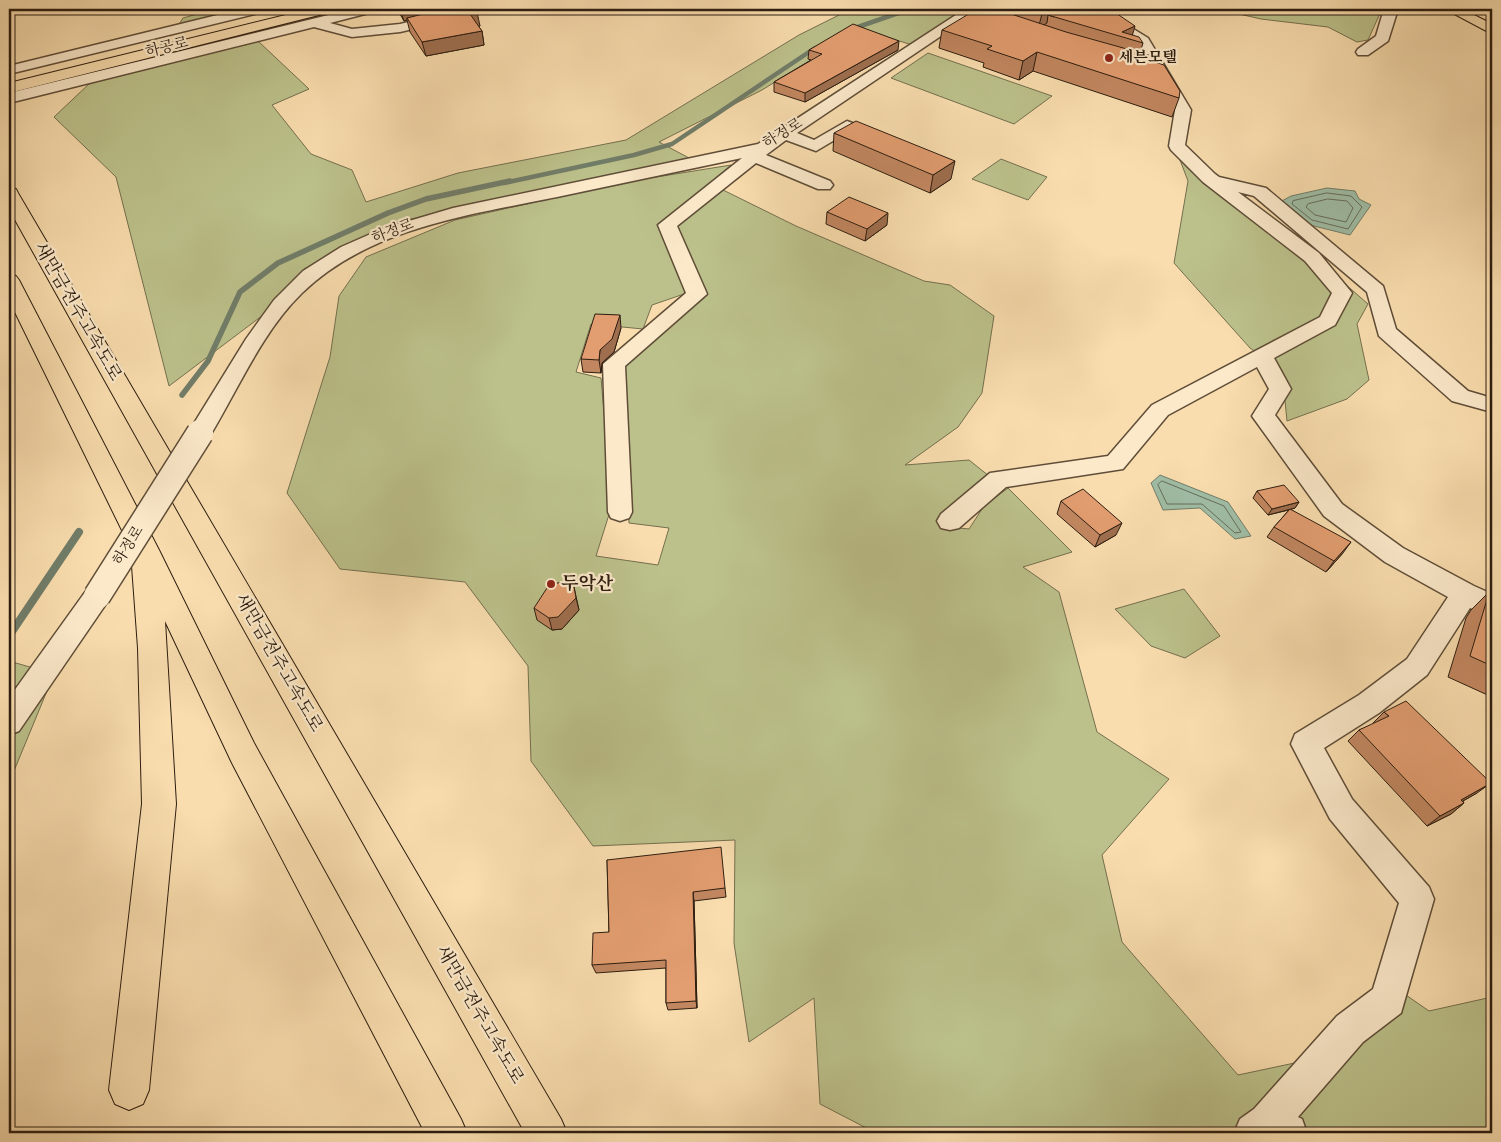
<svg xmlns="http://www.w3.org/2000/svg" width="1501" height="1142" font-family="Vollkorn,'Noto Serif KR',serif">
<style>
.green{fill:#bcc18b;stroke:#746f4e}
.water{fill:#9fbda5;stroke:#717d69}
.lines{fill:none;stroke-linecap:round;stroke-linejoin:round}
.shore{stroke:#666d5a;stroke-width:1}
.stream-far2{stroke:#717d69;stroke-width:4.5}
.stream-far1{stroke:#717d69;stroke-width:5.5}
.stream{stroke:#717d69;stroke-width:8}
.minor-casing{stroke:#5f4d38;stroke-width:3}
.major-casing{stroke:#2c1d10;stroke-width:2}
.highway-casing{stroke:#2c1d10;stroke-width:2}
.minor{fill:#fbe9ca;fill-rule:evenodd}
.major{fill:#f9ddae;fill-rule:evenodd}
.highway{fill:#f9ddae;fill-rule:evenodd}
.minor-bridge-casing{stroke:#5f4d38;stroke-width:29;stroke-linecap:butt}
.minor-bridge{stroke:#fbe9ca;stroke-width:26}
.wall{fill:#c28760;stroke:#2c1d10}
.shaded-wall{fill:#9e6e4e;stroke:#2c1d10}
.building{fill:#e29d70;stroke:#2c1d10}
.poi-dot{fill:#8f2418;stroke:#fbe9ca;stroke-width:2}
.labels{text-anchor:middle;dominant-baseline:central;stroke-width:4.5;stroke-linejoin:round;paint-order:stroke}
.far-street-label{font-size:15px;fill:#2c1d10;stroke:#fbe9ca}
.far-poi-label{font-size:15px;font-weight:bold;fill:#2c1d10;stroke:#fbe9ca;text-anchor:start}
.street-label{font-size:18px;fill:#2c1d10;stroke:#fbe9ca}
.poi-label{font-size:18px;font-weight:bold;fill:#2c1d10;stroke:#fbe9ca;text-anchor:start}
</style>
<rect width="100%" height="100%" fill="#f9ddae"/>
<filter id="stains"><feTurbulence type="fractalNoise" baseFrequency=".004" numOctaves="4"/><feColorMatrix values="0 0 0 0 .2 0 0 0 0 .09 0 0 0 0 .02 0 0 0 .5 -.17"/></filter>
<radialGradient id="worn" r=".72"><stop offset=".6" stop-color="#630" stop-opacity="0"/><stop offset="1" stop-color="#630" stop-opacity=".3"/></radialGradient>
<path class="green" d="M215,9h36l-73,17 5,-8z
M833,9h131l-52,36 -50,-16 -100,61 -103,52 30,16 -296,65 -89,46 -25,34 -110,83 -53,-209 -62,-60 36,-34 168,-42 51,48 -37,16 39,49 41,16 14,32 92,-29 168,-33 173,-105 40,-20z
M1217,9h165l-14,31 -11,2 -29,-15 -67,-8z
M928,53l124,43 -38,28 -123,-46z
M1001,159l46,18 -19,23 -56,-21z
M1180,160l62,34 126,110 -11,20 12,56 -22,19 -60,22 -5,-51 -32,-22 -76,-85 14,-82z
M731,165l-69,61 25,67 -35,12 -9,24 -52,-5 -15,48 25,6 11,127 -16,51 62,9 11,-37 -40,-5 -7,-158 84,-69 -31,-69 46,-38 75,37 128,55 26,4 44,31 -12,77 -24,34 -53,38 64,-5 20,16 -32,26 -18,24 30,3 15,-23 24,-18 64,64 -49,15 36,25 38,140 72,47 -67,76 20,87 116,133 118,-25 47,-57 26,18 63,-14v136h-616l-56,-29 -6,-106 -65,44 -15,-99 1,-103 -142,6 -62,-85 -3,-95 -63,-84 -125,-13 -53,-76 43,-136 9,-61 27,-39 89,-37 164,-37z
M1184,589l36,47 -35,22 -34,-12 -36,-37z
M9,661l45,13 -45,109z"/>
<path class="water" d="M1327,188l28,3 4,8 12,6 -21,30 -40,-10 -30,-23 11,-6z
M1160,475l68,27 23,34 -16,3 -35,-31 -37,2 -12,-27z"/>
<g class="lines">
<path class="shore" d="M1327,193l24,3 11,11 -14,22 -36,-9 -20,-16 1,-3z
M1328,199l19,2 6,7 -7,14 -31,-7 -9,-8 2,-3z
M1162,481l62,25 17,26 -6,1 -33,-29h-35l-9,-19z"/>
<path class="stream-far2" d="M852,29l58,-20
M504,183l130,-28 38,-11 143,-96"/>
<path class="stream-far1" d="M182,395l26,-34 32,-69 38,-29 110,-50 38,-14 84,-18"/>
<path class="stream" d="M9,636l70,-104"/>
<defs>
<path id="minor" d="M242,9h23l-2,3 -254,62v-8z
M353,9h22l-2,3 -43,11 22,6 48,-5 25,-6 7,4 -2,3 -30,7 -48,5 -38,-10 -305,76v-10z
M965,9h16l-184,124 17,7 33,-19 26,10 2,3 -2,3 -6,2 -19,-7 -32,19 -30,-11 -20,15 64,26 3,4 -3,4h-12l-62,-26 -79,63 30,68 -82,72 7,146 -3,6 -9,3 -9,-3 -3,-6 -5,-148 83,-71 -28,-68 84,-67c-62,13 -124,26 -185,39 -88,18 -188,31 -255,96 -41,40 -64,97 -94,146l-8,2 -8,-2 -4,-6 58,-94 28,-39 29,-29 38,-24 41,-18 71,-21 305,-64z
M1096,9h14l-1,5 39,24 43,72 -6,35 30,29 4,3 47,11 117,98 13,43 72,62 24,7v14l-40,-11 -73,-65 -12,-44 -113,-96 -16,-4 81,61 33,40 -17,32 -61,33 17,31 -16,26 67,89 61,44 71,38 18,8v22l-22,-8 -43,67 -48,38 -55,35 28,51 77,88 5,12 -33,114 -38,29 -65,75 4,2 5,14h-73l6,-14 14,-10 83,-93 36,-27 26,-86 -69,-84 -39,-75 4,-10 64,-39 48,-36 41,-62 -63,-35 -61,-46 -72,-100 17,-27 -12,-22 -89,48 -45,54 -117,18 -47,41 -9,2 -9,-2 -4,-7 4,-7 49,-41 118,-17 44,-51 168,-88 12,-24 -27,-32 -102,-79 -32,-32 -2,-4 6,-36 -38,-66 -40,-26z
M1384,9h14l-10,32 -20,14h-10l-2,-3 2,-3 18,-13z
M97,585l9,3 4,8 -4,8 -87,127 -10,4v-37l79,-110z"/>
<path id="major" d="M310,9h23l-2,3 -322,81v-10z"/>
<path id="highway" d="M1445,9h17l30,15v10z
M9,188l7,1 2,4 543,926 6,14h-42l-516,-924z
M9,274l7,2 3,4 140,270 95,193 207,376 6,14h-42l-193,-370 -67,-142 11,183 -27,286 -6,14 -14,6 -14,-6 -6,-14 33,-286 -4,-156 -6,-82 4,-7 -127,-259z"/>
</defs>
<use href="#minor" class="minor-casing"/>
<use href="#major" class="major-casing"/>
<use href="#highway" class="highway-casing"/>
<use href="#minor" class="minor"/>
<use href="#major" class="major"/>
<use href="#highway" class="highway"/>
<defs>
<path id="minor-bridge" d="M97,596l103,-163"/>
</defs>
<use href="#minor-bridge" class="minor-bridge-casing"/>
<use href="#minor-bridge" class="minor-bridge"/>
</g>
<path class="wall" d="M397,9h75l8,17h-2l4,5 2,14 -58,11 -16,-24 -3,-12 -3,1z
M1001,9h63l-2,1 71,25 10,8 -3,10 15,9 24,36 -7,19 -139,-46 -14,9 -36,-13 1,-4 -45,-15 3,-18 58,-20z
M809,50h89l-93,52 -31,-10v-10l37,-22 -3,-1z
M834,133l117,46 -21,14 -97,-42z
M827,212l60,13 -22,16 -39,-17z
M621,328l-7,24 -12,11 -1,10 -18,-1 -2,-13z
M1257,491l42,11 -4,6 -4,1 52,44 -17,19 -59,-35 7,-10 15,-17 -21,5 -15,-17z
M1061,501l55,34 -21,12 -38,-33z
M574,587l5,23 -17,19 -10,1 -15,-10 -3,-12z
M1492,589v108l-44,-20 18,-59 5,-8z
M1492,711v17l-4,-1z
M1384,712l93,81 -14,8 1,2 -13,11 -24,12 -79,-85 11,-11 15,-6 -1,-1z
M607,860l118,28 1,9 -32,4 3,107 -29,2 -2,-7v-35l-70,5 -4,-8 17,-33z"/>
<path class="shaded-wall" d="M400,9h23l2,7 -18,2v2l-3,1z
M1048,9h16l-10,8 -6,-2 -1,8 -9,6 4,-15z
M477,12l3,14 -7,2 -3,-14z
M1135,26l-4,14 -9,-8z
M482,31l2,14 -58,11 -4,-14z
M899,41l-1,9 -93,52v-9z
M1037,52l-4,19 -14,9 4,-19z
M955,161l-4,18 -21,14 3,-18z
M888,213l-1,12 -22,16 2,-12z
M620,315l1,13 -7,24 -12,11 -1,10 -2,-13 1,-10z
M1299,502l-4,6 -27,7 4,-6z
M1122,523l-6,12 -21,12 5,-12z
M1351,542l-8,11 -17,19 8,-11z
M576,598l3,12 -17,19 -10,1 -3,-12z
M1491,783l-14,10 -30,17 14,-10z
M1464,803l-13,11 -24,12 13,-10z
M693,892l1,9 3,107 -1,-7z"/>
<path class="building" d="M430,9h42l5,3 -7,2 12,17 -60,11 -15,-24 20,-5z
M977,9h19l70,23 86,24 3,6 9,3 16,26 -1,7 -142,-46 -14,9 -36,-12 5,-3 -50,-16z
M1027,9h21l-6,5z
M1066,9h44l25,17 -13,6 17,5 4,6 -95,-28z
M853,24l46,17 -94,52 -31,-11 48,-28 -13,-4z
M856,121l99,40 -22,14 -99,-42z
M849,197l39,16 -21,16 -40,-17z
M595,314l25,1 -8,24 -12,11 -1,10 -18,-1z
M1284,485l15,17 -27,7 -15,-18z
M1083,489l39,34 -22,12 -39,-34z
M1290,509l61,33 -17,19 -60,-34z
M562,582l12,5 2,11 -18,19 -9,1 -15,-10 15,-23z
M1492,589v77l-22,-10 18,-60z
M1406,701l85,82 -30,17 3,3 -24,13 -81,-86 30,-14 -5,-4z
M721,847l4,41 -32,4 3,109 -30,2v-43l-74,5 1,-32 16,-1 -2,-72z"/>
<g class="poi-dot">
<circle cx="1109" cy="58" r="5"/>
<circle cx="551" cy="584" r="5"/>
</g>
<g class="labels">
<g class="far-street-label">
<text transform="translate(167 48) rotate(-14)">하공로</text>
<text transform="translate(783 134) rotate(-32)">하정로</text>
<text transform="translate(393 232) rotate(-21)">하정로</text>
<text transform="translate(129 546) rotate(-58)">하정로</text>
</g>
<g class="far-poi-label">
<text x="1119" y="58">세븐모텔</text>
</g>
<g class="street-label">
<text transform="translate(77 312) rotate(60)">새만금전주고속도로</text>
<text transform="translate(278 663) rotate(60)">새만금전주고속도로</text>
<text transform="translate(479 1015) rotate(60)">새만금전주고속도로</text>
</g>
<g class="poi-label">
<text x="561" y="584">두악산</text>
</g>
</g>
<rect width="1501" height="1142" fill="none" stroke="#f9ddae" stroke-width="30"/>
<rect x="10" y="10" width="1481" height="1122" fill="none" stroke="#2c1d10" stroke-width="2.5"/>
<rect x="15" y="15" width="1471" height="1112" fill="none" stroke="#2c1d10"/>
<rect width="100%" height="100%" filter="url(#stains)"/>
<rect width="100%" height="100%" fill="url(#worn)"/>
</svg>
